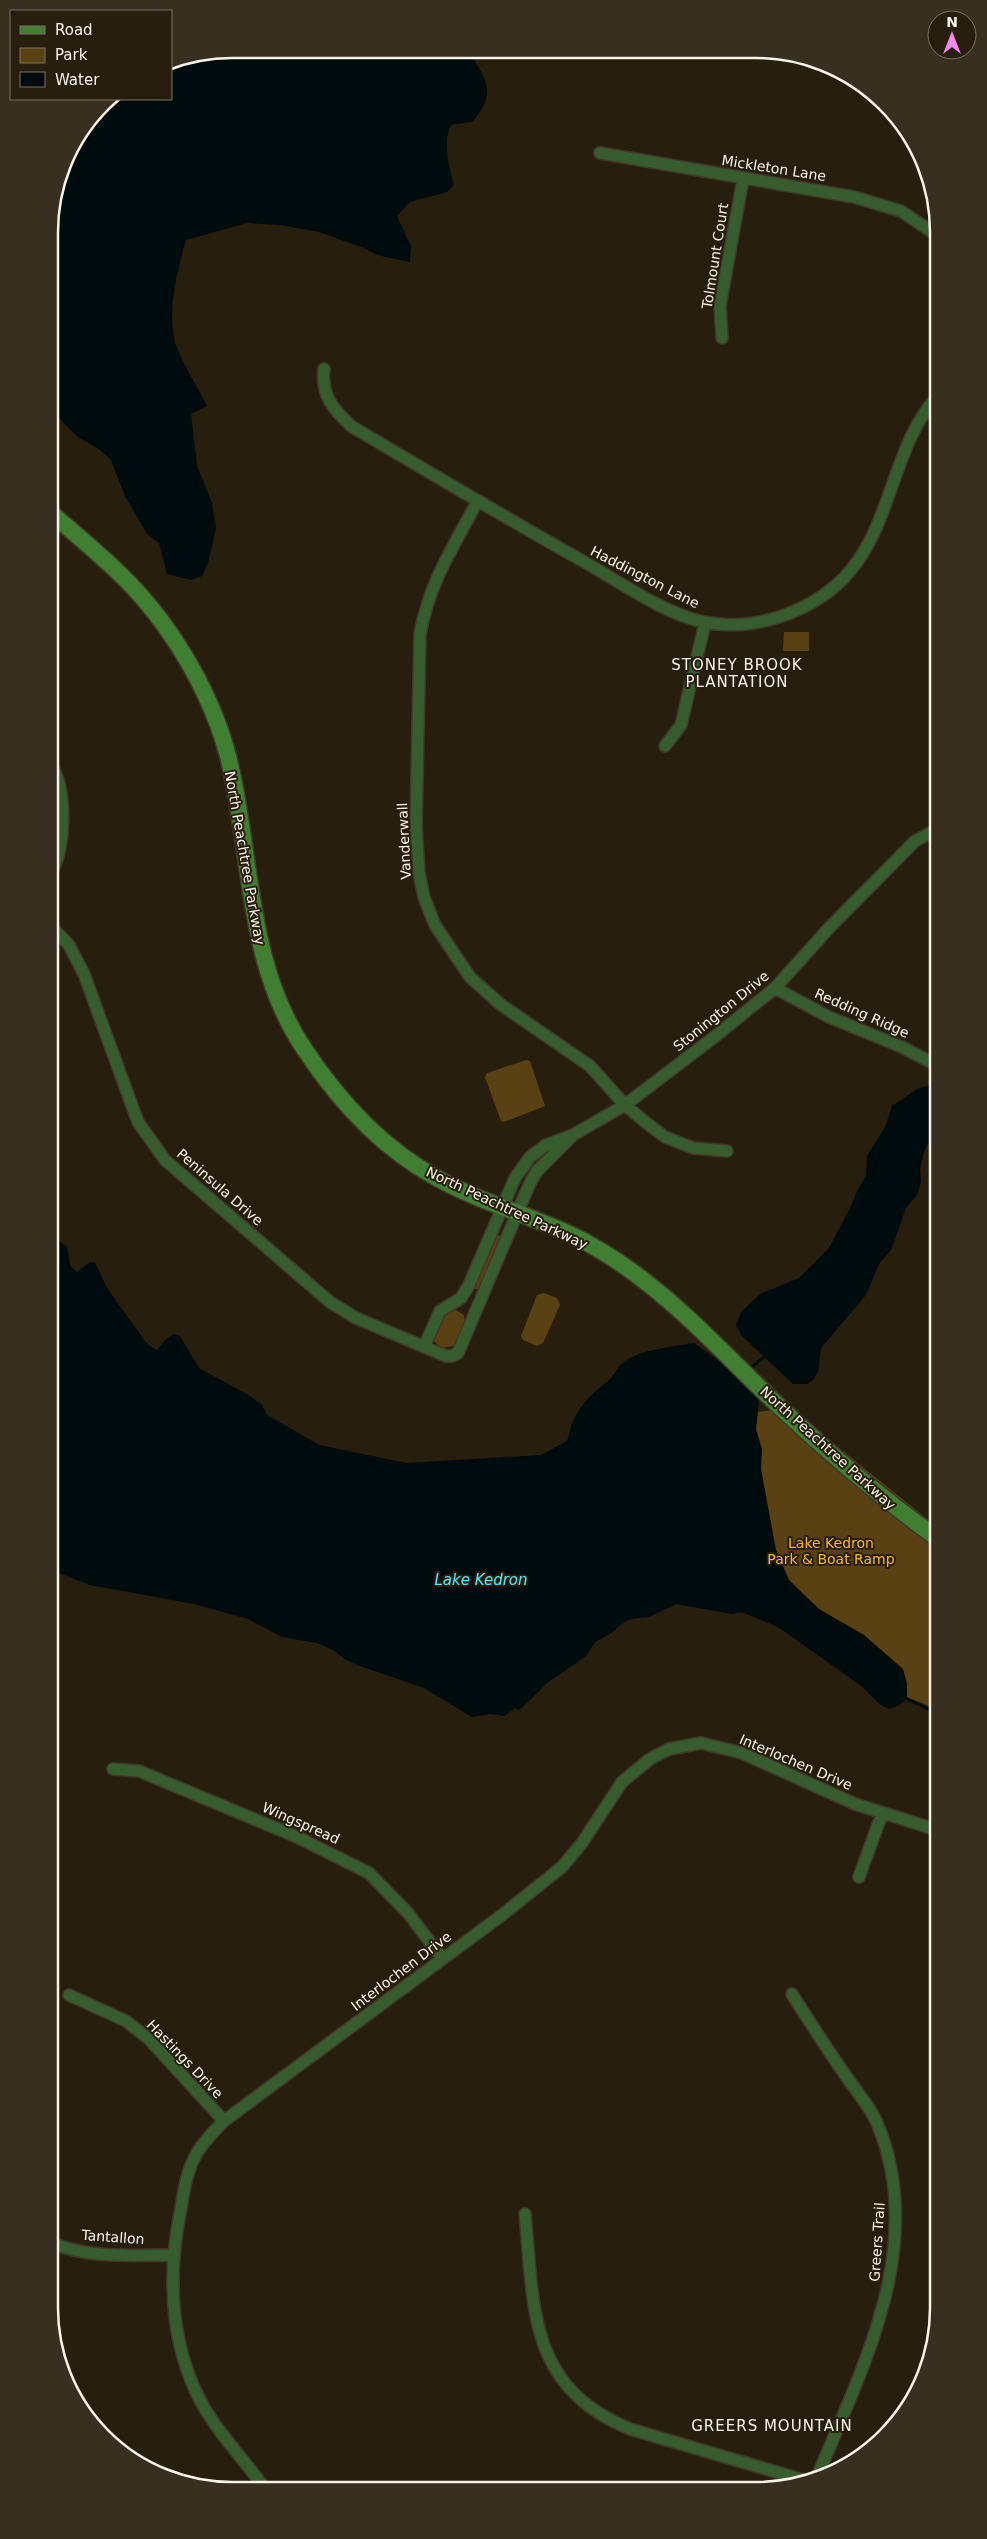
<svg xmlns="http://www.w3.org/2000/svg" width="987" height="2539" font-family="'DejaVu Sans',sans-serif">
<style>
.green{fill:#5a4113}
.water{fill:#000b0e}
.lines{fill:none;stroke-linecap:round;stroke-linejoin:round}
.stream{stroke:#000b0e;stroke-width:3}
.street-casing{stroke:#403828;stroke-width:14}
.secondary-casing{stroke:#403828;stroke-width:19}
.street{stroke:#375c2e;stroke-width:11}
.secondary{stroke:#407e32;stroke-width:16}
.labels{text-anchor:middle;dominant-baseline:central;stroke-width:4;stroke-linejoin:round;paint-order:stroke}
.street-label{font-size:14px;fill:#faf3e9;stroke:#271e0e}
.park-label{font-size:14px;fill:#f9b631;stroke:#271e0e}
.neighbourhood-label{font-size:15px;letter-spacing:1px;fill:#faf3e9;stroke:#271e0e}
.water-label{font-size:15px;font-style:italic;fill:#57e9fd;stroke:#271e0e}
.rim{fill:none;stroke:#faf3e9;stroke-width:2.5}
</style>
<rect width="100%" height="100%" fill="#271e0e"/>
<path class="green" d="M784,632h25v19h-26z
M526,1060l4,1 15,45 -41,16 -3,-1 -16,-44 2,-4z
M496,1234l6,3 -23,53 -6,-2z
M544,1293l13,5 3,7 -17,38 -6,3 -14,-6 -2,-4 16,-41z
M453,1308l11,7 1,9 -11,22 -13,2 -9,-9 7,-24z
M791,1409l146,118v182l-48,-19 -125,-77 -23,-200z"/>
<path class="water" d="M232,49l235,1c19,27 31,44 5,72l-21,3c-9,18 -2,42 3,60l-7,7 -37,10 -13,14 14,30 -1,16 -33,-7 -13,-7 -45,-16 -39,-7 -33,-2 -61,17c-8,28 -17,63 -13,92 3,24 24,52 34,74l-16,8 6,52 15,37 4,25 -8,35 -6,13 -11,4 -24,-6 -8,-31 -12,-9 -22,-38 -14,-36 -12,-11 -21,-12 -29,-29v-188l19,-69 40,-52h63v-38z
M936,1083v52l-9,10 -4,10 -3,14 1,13 -4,13 -11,13 -15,42 -12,14 -13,31 -45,53 -3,24 -5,8 -6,4h-14l-51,-48 -6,-11 5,-13 19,-18 39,-16 30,-30 22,-42 7,-17 8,-13 1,-20 18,-29 7,-21 25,-17z
M51,1234l16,13 4,20 6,5 13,-10h5l12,26 41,57 9,5 9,-11 8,-5 6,2 19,32 51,28 12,9 5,10 52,30 88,18 134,-8 26,-14c3,-7 3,-15 7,-22 9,-18 20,-27 35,-39 6,-5 8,-14 15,-18 17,-13 48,-15 70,-19l59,42 6,15 -3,29 6,20 -1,20 15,81 13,30 30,29 45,26 39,34 4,15v15l-9,7 -9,3 -10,-5 -19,-19 -82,-58 -37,-15 -9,2 -56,-10 -27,13 -19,2 -7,4 -13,11 -15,8 -9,14 -39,27 -25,25 -4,2 -3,-2 -11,8 -13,-2 -19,3 -48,-29 -67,-23 -12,-6 -12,-9 -16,-7 -35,-6 -34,-18 -54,-15 -104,-19 -39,-15z"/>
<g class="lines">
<path class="stream" d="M752,1367l13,-11
M907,1699l30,14"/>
<defs>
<path id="street" d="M600,153l254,44 47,14 34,23
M722,338l-2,-32 23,-127
M324,369c-3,26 9,40 27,57 79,47 157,93 237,138 33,19 79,51 116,58 49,10 105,-9 140,-44 48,-50 47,-128 91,-179
M477,502c-23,44 -48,81 -57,132l-4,191 3,48 5,24 11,28 35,52 30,27 90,62 35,39 19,16 21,16 28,11 34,3
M665,746l16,-21 24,-102
M50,763c18,27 16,85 0,112
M50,925l19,20 15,29 54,148 27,38 165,142 26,16 90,38h6l6,-3 72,-170 7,-12 36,-36
M775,988l54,29 73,30 34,18
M424,1347l16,-36 21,-13 8,-13 46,-107 15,-21 16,-12 27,-10 52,-30 88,-67 62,-50 55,-61 85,-86 21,-11
M113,1769l26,2 158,66 72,36 39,40 34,45
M859,1877l23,-63
M792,1994c17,27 35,55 54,82 10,15 24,30 31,47 51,121 -14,243 -60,354
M69,1995l57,26 23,18 75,82
M525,2214c9,93 3,174 105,215l177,52
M52,2243c38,16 80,12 120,12
M264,2487c-22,-30 -51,-59 -67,-93 -28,-59 -29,-123 -16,-186 3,-19 6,-38 16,-55 7,-12 17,-22 27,-32l278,-206 60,-48 20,-24 40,-61 28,-23 19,-10 32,-6 41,10 113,51 82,26"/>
<path id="secondary" d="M50,512c23,20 47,40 69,61 50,48 91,116 109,183 25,99 17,206 77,294 34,51 78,99 132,128 46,26 98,38 145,62 20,11 41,24 60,39 51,39 94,87 141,131 49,46 100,89 154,128"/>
</defs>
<use href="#street" class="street-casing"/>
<use href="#secondary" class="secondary-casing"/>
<use href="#street" class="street"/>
<use href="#secondary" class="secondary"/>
</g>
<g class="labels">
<g class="street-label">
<text transform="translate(774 168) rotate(9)">Mickleton Lane</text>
<text transform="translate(715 256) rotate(-81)">Tolmount Court</text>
<text transform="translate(645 577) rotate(27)">Haddington Lane</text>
<text transform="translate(404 841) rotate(-93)">Vanderwall</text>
<text transform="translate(245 858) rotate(80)">North Peachtree Parkway</text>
<text transform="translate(721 1011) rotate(-39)">Stonington Drive</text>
<text transform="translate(862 1013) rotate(24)">Redding Ridge</text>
<text transform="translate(220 1187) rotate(41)">Peninsula Drive</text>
<text transform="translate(507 1208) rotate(25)">North Peachtree Parkway</text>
<text transform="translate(828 1448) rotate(42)">North Peachtree Parkway</text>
<text transform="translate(796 1762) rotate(23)">Interlochen Drive</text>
<text transform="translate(301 1823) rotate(24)">Wingspread</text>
<text transform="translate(401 1971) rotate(-37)">Interlochen Drive</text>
<text transform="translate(185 2059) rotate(46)">Hastings Drive</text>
<text transform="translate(113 2237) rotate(4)">Tantallon</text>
<text transform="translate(877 2242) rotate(-86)">Greers Trail</text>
</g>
<g class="park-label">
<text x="831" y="1543">Lake Kedron<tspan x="831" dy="16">Park &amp; Boat Ramp</tspan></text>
</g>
<g class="neighbourhood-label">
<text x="737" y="665">STONEY BROOK<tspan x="737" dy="17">PLANTATION</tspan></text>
<text x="772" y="2426">GREERS MOUNTAIN</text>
</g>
<g class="water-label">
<text x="481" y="1580">Lake Kedron</text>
</g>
</g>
<path d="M0 0H987V2539H0ZM232 58H756A174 174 0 0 1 930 232V2308A174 174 0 0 1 756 2482H232A174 174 0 0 1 58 2308V232A174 174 0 0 1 232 58Z" fill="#382f20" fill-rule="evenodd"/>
<path class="rim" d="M232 58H756A174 174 0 0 1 930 232V2308A174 174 0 0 1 756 2482H232A174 174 0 0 1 58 2308V232A174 174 0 0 1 232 58Z"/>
<rect x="10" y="10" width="162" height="90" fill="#271e0e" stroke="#7b7366"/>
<rect x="20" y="26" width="25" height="8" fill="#407e32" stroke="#7b7366"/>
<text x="55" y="35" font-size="15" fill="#faf3e9">Road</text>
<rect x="20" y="48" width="25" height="15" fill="#5a4113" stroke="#7b7366"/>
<text x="55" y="60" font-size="15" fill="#faf3e9">Park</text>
<rect x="20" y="72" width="25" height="15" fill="#000b0e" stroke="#7b7366"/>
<text x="55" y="85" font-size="15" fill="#faf3e9">Water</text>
<g transform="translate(952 35)"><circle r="24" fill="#271e0e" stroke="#7b7366"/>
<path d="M0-4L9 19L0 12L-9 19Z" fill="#f689ee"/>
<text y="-8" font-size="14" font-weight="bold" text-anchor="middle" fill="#faf3e9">N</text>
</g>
</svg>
